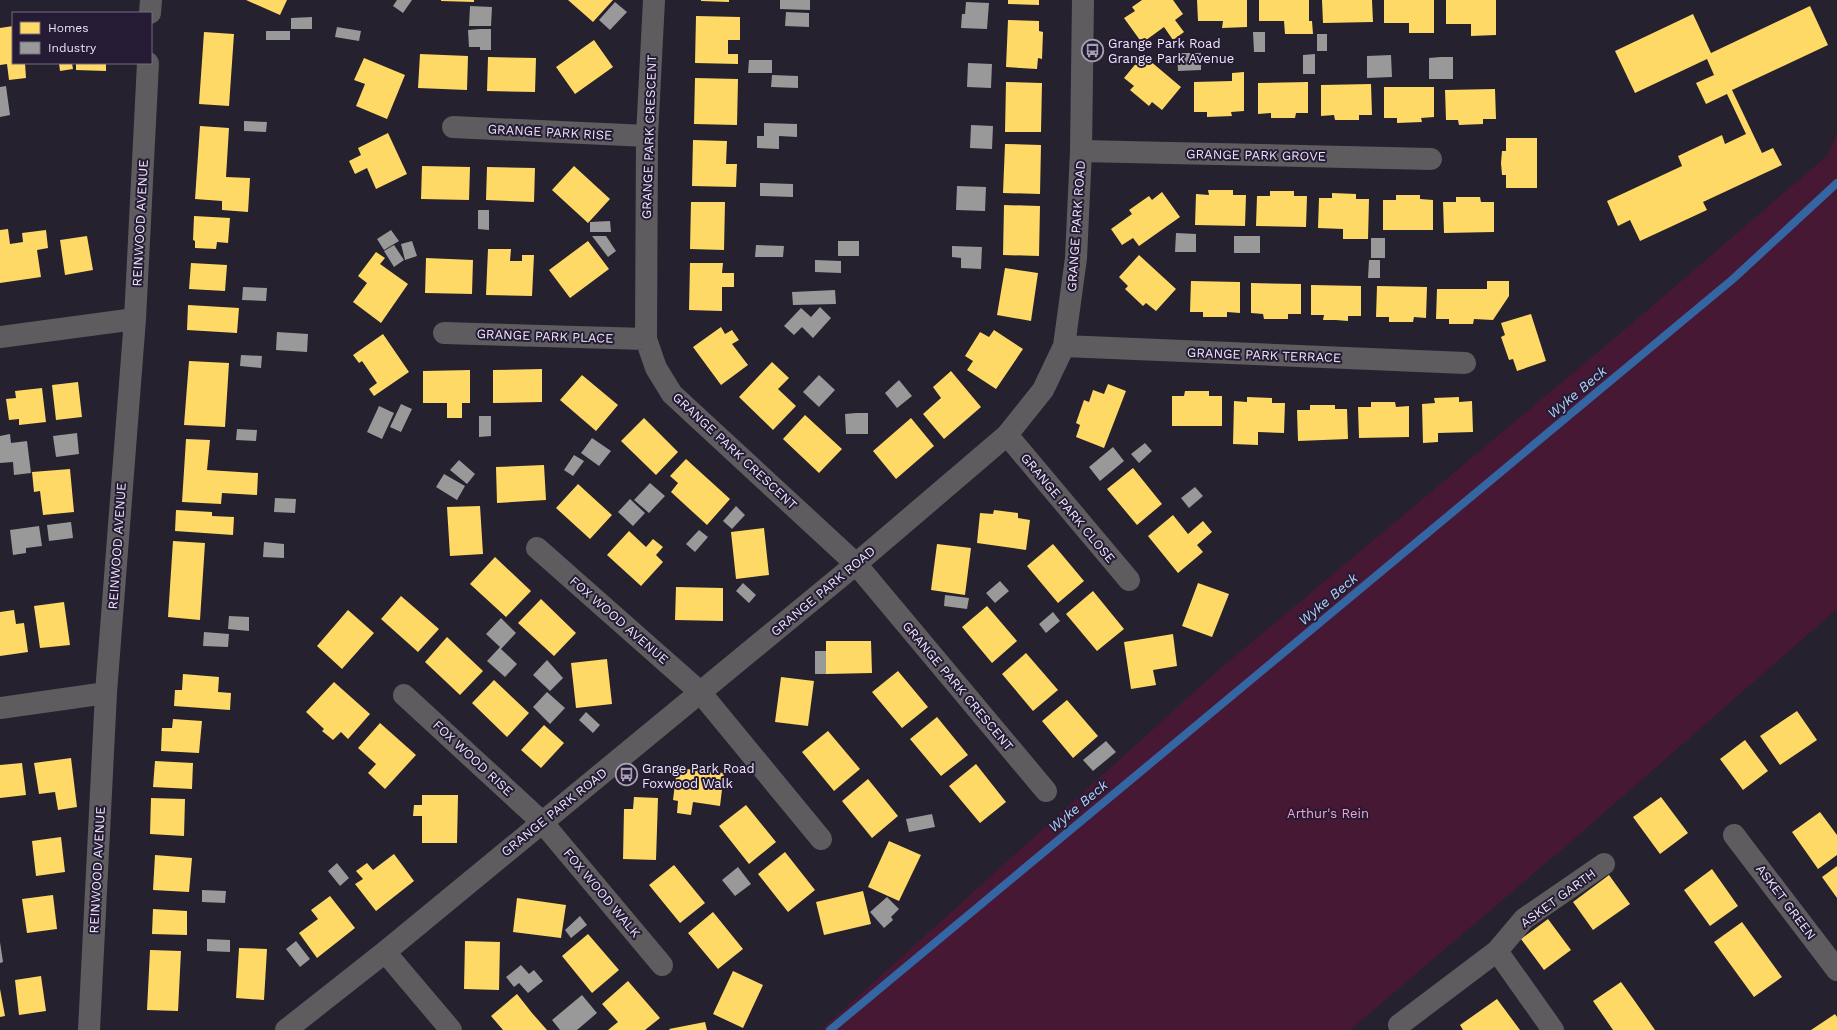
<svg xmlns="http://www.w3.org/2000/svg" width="1837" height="1030" font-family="'Work Sans',sans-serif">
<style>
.green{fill:#471834}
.homes{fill:#ffd966}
.industry{fill:#999}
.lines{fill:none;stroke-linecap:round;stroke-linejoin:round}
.stream{stroke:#3466a3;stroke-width:8}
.street{stroke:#5f5c60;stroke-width:22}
.labels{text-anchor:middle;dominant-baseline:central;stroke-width:4;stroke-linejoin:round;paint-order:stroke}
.poi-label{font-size:13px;fill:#ece6f8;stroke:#251b34;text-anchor:start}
.street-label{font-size:13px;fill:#ece6f8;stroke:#251b34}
.park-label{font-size:13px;fill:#fba0cd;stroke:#251b34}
.water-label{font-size:14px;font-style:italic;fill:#b2cff4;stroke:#251b34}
</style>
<rect width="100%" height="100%" fill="#26212e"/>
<path class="green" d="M1837,133v476l-271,237 -216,184h-529l393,-356 415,-348 198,-170z"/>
<path class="homes" d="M246,0h41l-7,15z
M441,0h33v2l-33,-1z
M568,0h45l-20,22z
M701,0h28v2l-28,-1z
M1008,0h31v5l-31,-1z
M1142,0h31l10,14 -8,6 9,12 -11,8 -9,-13 -22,16 -18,-25 11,-7 -3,-4z
M1197,0h50v27l-25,1 1,-7h-25z
M1259,0h50v21h3l1,13h-28l-1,-13h-25z
M1322,0h50l1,22 -50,1z
M1384,0h50v33h-25v-10h-25z
M1446,0h50v35l-25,1v-12h-25z
M1810,6l18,39 -96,45 30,63 11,-5 9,17 -79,37 4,8 -67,31 -10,-21 -12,6 -11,-25 75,-35 -4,-10 44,-21 3,9 21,-10 -19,-40 -21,10 -10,-21 18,-8 -7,-16 -72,34 -20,-42 78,-37 18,39z
M696,16l44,1v23h-12v14h10v10l-43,-1z
M1008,20l31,1v10l4,1 -1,27 -4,-1 -1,11 -31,-2z
M13,26v37h12l1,15 -17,2 -2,-16 -7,1v-37z
M204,32l30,2 -5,72 -30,-2z
M594,40l19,27 -38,27 -19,-27z
M420,54l48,2 -1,34 -49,-2z
M1143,55l38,32 -19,23 -10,-8 -3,4 -19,-16 4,-4 -10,-8z
M488,57l48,1 -1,34 -48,-1z
M364,58l41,17 -18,44 -31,-13 9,-22 -11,-4z
M59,63h13l1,6 -13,2z
M76,63h30v8l-30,-1z
M1244,72v39l-13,1 1,4 -25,1v-5h-13v-30l38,-1v-8z
M695,78l43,1 -1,46 -43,-1z
M1006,82l36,1 -1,49h-36z
M1308,82v31h-12l-1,5h-24v-5l-13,1v-31z
M1371,84l1,31h-13v5h-24l-1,-5 -13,1v-31z
M1384,87h50v30l-13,1 1,4 -25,1v-5h-13z
M1495,89l1,30h-13v5l-24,1 -1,-5h-12l-1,-30z
M200,126l29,2 -3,49 24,1 -2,34 -26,-2v-9l-27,-2z
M388,133l19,41 -31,15 -9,-21 -12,6 -6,-13 12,-6 -3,-7z
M1506,138h31v50h-31v-13h-4l-1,-12 1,-12h4z
M693,140l34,1 -1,23h11l-1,23 -44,-1z
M1005,144l36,1 -1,49 -37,-1z
M422,166l48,1 -1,33 -48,-1z
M574,166l36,33 -22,24 -36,-33z
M487,167l48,1 -1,34 -48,-2z
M1208,190h25v5h13l-1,31 -50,-1 1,-31 13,1z
M1270,191h24v5h13l-1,31 -50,-1 1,-30h13z
M1162,192l18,25 -41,29 -6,-8 -11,7 -11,-16 21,-15 -3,-4 20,-14 3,4z
M1332,193l24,1v5h13l-1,40h-25v-10l-25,-1 1,-30h13z
M1396,195h24v4l13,1v30h-50v-30h13z
M1456,197h24l1,5h13v30l-50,1 -1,-31h13z
M691,202h34l-1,48 -34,-1z
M1004,205l36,1 -1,50 -36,-1z
M194,216l36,2 -2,25 -11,-1 -1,7 -21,-1v-7l-2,-1z
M8,229l2,15 13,-2 -1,-9 24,-3 2,18 -11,2 4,27 -41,6v-53z
M87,236l6,34 -28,5 -5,-35z
M588,241l21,28 -39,29 -21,-28z
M488,249h23l-1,12h12v-6h12l-2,41 -46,-1z
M376,252l9,6 -5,6 28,20 -27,39 -28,-21 14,-19 -9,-7z
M1139,255l37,34 -20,22 -10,-8 -3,3 -18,-17 3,-3 -9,-9z
M426,258l47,2 -1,34 -47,-1z
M191,263l36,2 -2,26 -36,-2z
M690,263h33l-1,10h12v14h-12v24l-33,-1z
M1005,268l33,5 -7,48 -34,-6z
M1191,281l49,1v31l-13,-1v5h-24v-5h-13z
M1487,281h22v15l-16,24 -19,-1 -1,5h-24v-5h-13l1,-30h50z
M1251,283l50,1v30h-13v5h-24l-1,-5 -12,-1z
M1311,285l50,1v30h-13v5l-12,-1h-13l1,-5h-13z
M1377,286l50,1 -1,31 -12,-1 -1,5h-24v-5h-13z
M188,305l51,3 -2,25 -50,-3z
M1531,314l15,47 -29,10 -4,-12 -4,1 -8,-23 4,-2 -4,-12z
M721,327l4,7 7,-4 7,10 -7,4 16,21 -27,20 -28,-38z
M994,330l29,19 -27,40 -29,-19 6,-9 -8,-5 15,-24 9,5z
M383,334l26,38 -35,24 -5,-7 8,-6 -15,-22 -3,2 -6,-8z
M189,361l40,2 -4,64 -41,-2z
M772,362l17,16 -11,11 18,17 -23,24 -34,-33z
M542,369v33l-49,1v-33z
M470,370v33h-8v15h-15v-15h-24v-32z
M951,371l30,36 -37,32 -21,-25 18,-16 -8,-11z
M582,375l36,30 -22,26 -36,-31z
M78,382l4,35 -26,3 -4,-35z
M1108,384l18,7 -22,57 -28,-11 4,-12 -4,-2 8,-23 5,2 4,-12 11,4z
M42,388l4,34 -27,3v-6l-10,1 -3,-21 10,-1 -1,-7z
M1185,391h24v5h13v30h-50v-30h12z
M1247,397l25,1v5h13l-1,30 -26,-1v13l-25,-1 1,-43 13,1z
M1459,397v5l13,-1 1,31 -35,1v9l-15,1 -1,-39 13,-1 -1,-5z
M1371,402h24l1,5 13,-1v31l-50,1 -1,-31h13z
M1310,405h25v4h12l1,30 -50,2 -1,-31h13z
M805,415l37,34 -23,24 -36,-34z
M644,418l34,34 -22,23 -35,-34z
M911,418l23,28 -38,33 -23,-28z
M186,439l24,1 -3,30 51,3 -1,22 -35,-2 -1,11 -39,-2z
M686,459l44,40 -23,26 -36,-33 7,-9 -8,-7z
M544,465l2,35 -49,3 -1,-36z
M1133,468l29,36 -25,21 -30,-36z
M70,469l4,43 -31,3 -3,-24 -6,1 -2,-20z
M578,484l34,31 -22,24 -34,-31z
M480,506l3,48 -33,2 -3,-49z
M176,510l36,2v4l22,1 -1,18 -58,-4z
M994,510l24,3v5l12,2 -4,30 -49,-7 3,-30 13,1z
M1173,515l15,19 15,-13 9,11 -15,13 6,7 -25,21 -30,-37z
M764,528l5,47 -33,4 -5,-47z
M629,531l17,16 7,-8 10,8 -7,8 7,7 -22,24 -34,-31z
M173,541l32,2 -5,77 -32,-3z
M937,544l34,4 -6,47 -34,-5z
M1053,544l31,37 -26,22 -31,-37z
M495,557l36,34 -25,26 -36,-33z
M1198,583l31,11 -17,43 -30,-11z
M676,587l47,1v33l-48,-1z
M1093,591l31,38 -27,22 -31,-37z
M401,596l38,33 -21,23 -37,-33z
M541,599l35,34 -22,23 -36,-33z
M64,602l6,43 -30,3 -6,-42z
M987,606l30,35 -25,22 -30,-36z
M14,610l2,14 8,-1 4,29 -28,4v-44z
M348,610l26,23 -32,36 -25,-23z
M1173,634l4,32 -24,4 3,15 -25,4 -7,-47z
M447,637l36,34 -23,24 -35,-33z
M826,641h45l1,32 -46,1z
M1026,653l32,37 -25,21 -31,-37z
M607,659l5,45 -36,4 -5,-45z
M898,671l30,36 -26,21 -30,-36z
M183,674l36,3 -1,15 13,1 -1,17 -56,-4 1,-16h7z
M781,677l33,4 -6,45 -33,-4z
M494,680l35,33 -22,24 -35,-34z
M334,682l36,32 -22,25 -7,-7 -8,8 -11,-9 2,-2 -18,-17z
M1067,700l31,36 -25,22 -31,-37z
M1797,711l20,29 -37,25 -20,-29z
M937,717l31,38 -27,21 -31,-37z
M173,719l29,2 -3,32 -38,-2 1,-23h10z
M380,723l36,32 -31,34 -17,-16 8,-9 -18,-16z
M544,725l20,18 -23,25 -20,-18z
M828,731l32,38 -26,22 -32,-39z
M1745,740l23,31 -25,19 -23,-31z
M71,758l6,49 -19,3 -3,-18 -16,2 -5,-31z
M155,761l38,2 -1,26 -39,-2z
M22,763l4,32 -26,3v-33z
M976,764l30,38 -26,21 -31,-37z
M677,768l47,5 -4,33 -27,-4 -2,13 -14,-2 1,-12 -5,-1z
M868,779l30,37 -26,22 -30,-37z
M422,795h36l-1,48h-35v-27h-9l1,-11h8z
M634,797l24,1 -2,62 -33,-1 1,-50h9z
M1661,797l27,36 -28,21 -27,-37z
M151,798l34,1 -1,37 -34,-2z
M746,805l30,37 -27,22 -30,-38z
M1820,812l17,23v20l-19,14 -26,-37z
M61,837l4,35 -29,4 -4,-35z
M889,841l32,14 -22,46 -31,-14z
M785,852l30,38 -27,22 -30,-38z
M394,854l20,27 -38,30 -21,-27 8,-5 -7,-8 11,-8 6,7z
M155,855l37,3 -3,34 -36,-2z
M674,865l31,38 -25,20 -31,-38z
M1837,866v32l-15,-21z
M1712,869l26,37 -28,20 -26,-36z
M1609,875l21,29 -37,26 -20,-28z
M863,891l8,33 -47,11 -8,-33z
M53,895l4,34 -30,4 -5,-34z
M330,896l25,32 -38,30 -18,-25 19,-14 -7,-9z
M517,898l49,7 -5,33 -48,-6z
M153,909l34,2v24l-35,-1z
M713,912l30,37 -25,20 -30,-36z
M1548,919l23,31 -27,20 -23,-31z
M1742,922l40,55 -28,20 -40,-55z
M588,934l31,36 -27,23 -30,-37z
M465,941l35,1 -1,48 -35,-1z
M239,948l28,1 -3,51 -28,-2z
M150,950l31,1 -3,60 -31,-1z
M733,971l30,14 -20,43 -30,-14z
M41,976l5,35 -27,4 -4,-35z
M628,981l32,37 -15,12h-37l10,-8 -16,-18z
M1621,982l13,18 21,30h-42l-20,-29z
M0,989l5,27 -5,1z
M517,994l15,19 15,17h-44l-12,-14z
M1497,999l23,31h-57l-3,-5z
M1835,1014l2,3v13h-26z
M705,1022l2,8h-37l-1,-1z"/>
<path class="industry" d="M397,0h15l-9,13 -10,-7z
M780,0h30v10l-30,-1z
M615,2l12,10 -17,18 -11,-10z
M966,2l23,1 -2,26 -26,-1 1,-14h3z
M470,6l22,1 -1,19h-22z
M786,12l23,1v14l-24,-1z
M312,17v12h-21v-11z
M337,27l24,4 -2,10 -24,-4z
M480,29h11v21h-11v-3h-11l-1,-17z
M266,31h24v9h-24z
M1253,32h12v20h-11z
M1317,34h10v17h-10z
M1177,53h24v17l-23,1z
M1315,54v20h-12v-19z
M1391,55l1,22 -25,1v-22z
M1441,57h12v22h-24v-21z
M749,60h23v13h-24z
M968,63l24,1 -1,24 -24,-1z
M772,75l26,1v12l-27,-1z
M6,86l4,29 -10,2v-30z
M244,121l23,1 -1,10 -22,-1z
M764,123l33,1v13l-18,-1v13l-22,-1v-12h7z
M971,125l22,1 -1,23 -22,-1z
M760,183l33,1v13l-33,-1z
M957,186l29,1 -1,24 -29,-1z
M478,210h11v20l-11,-1z
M610,221l1,11h-21v-10z
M391,230l8,11 -15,9 -7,-11z
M1176,233l20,1v18h-21z
M592,236h14l10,15 -8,6z
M1234,236h26v17h-26z
M1371,238h14v20h-14z
M412,241l5,15 -12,4 -4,-16z
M838,241h21v15h-21z
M394,245l10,15 -10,7 -10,-16z
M756,245l28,1 -1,11h-28z
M952,246l30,1 -1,22 -20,-1v-10l-9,-1z
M815,260l26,1v12l-26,-1z
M1369,260h11v18h-12z
M243,287l24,1 -1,13 -24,-1z
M835,290l1,14 -43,1 -1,-13z
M820,307l11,11 -18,20 -11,-11 -8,8 -10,-9 17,-18 10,9z
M277,332l31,2 -1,18 -31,-2z
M241,355l21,1 -1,12 -21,-2z
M819,375l16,15 -16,17 -16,-15z
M899,380l13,16 -15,12 -12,-15z
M401,404l11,5 -11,23 -11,-5z
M379,406l15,7 -12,26 -15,-7z
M856,413h12v21h-22l-1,-20z
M479,416h12v20l-12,1z
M237,429l20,1 -1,11 -20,-1z
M77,433l2,21 -23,3 -3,-21z
M10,434l1,9 16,-2 4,32 -17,2 -1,-13 -13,1v-27z
M592,438l19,13 -12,15 -18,-13z
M1145,443l7,8 -13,12 -8,-9z
M1113,447l11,14 -24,20 -11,-14z
M574,455l10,6 -11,15 -9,-6z
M459,460l16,14 -8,10 -17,-14z
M444,474l21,12 -8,14 -21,-13z
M650,483l15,13 -16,17 -15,-13z
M1195,487l8,9 -14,12 -8,-10z
M275,498l21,1 -1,14 -21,-1z
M630,499l15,14 -12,13 -15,-14z
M736,506l9,9 -13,14 -9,-8z
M71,522l2,16 -24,3 -2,-16z
M39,526l3,20 -16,2v5l-13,2 -3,-25z
M699,530l9,7 -13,15 -9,-8z
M264,542l20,2v14l-21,-1z
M1000,581l9,10 -14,12 -9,-10z
M743,583l13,12 -7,8 -13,-12z
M945,595l24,3 -2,11 -23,-3z
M1053,612l7,9 -14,12 -7,-9z
M229,616l20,1v14l-21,-2z
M501,618l15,15 -15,16 16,15 -12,13 -18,-16 13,-14 -14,-13z
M204,632l25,2 -1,13 -25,-1z
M815,651h11v23h-11z
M547,660l16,18 -13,13 -17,-16z
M547,692l18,16 -15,16 -17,-17z
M586,712l14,13 -7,8 -14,-13z
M1106,741l10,11 -23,19 -10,-11z
M932,814l3,13 -26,5 -3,-13z
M337,863l12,15 -9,8 -12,-15z
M738,867l13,17 -16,12 -13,-16z
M202,890l24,1 -1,12 -23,-1z
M887,897l12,12 -8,8 2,3 -9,8 -14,-16z
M580,916l7,9 -16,13 -6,-8z
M207,939l23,1v12l-23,-1z
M296,941l14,18 -10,8 -14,-18z
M0,942l3,20 -3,1z
M521,965l8,9 5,-4 9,11 -15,12 -9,-10 -5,4 -8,-10z
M582,995l15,18 -20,17h-17l-8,-10z"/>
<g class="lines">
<path class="stream" d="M830,1030l903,-751 104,-96"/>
<path class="street" d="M654,0l-7,136 -1,203 10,29 16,26 184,170 190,227
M150,13l1,-13
M453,127l194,9
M1081,151l350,8
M444,333l202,6
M0,337l135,-18
M1064,346l401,17
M1007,435l122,145
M537,548l163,144 121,147
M404,695l138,127 120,143
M0,708l106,-15
M1734,835l103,135
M385,952l66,78
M1399,1025l98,-74
M89,1030l17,-337 29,-374 13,-256
M286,1030l99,-78 471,-388 151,-129 36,-45 21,-44 12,-88 5,-107 2,-151
M1553,1030l-56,-79 27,-32 80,-55"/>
</g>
<defs>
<symbol id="bus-ring" viewBox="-11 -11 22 22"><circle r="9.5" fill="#251b34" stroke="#a7a1b1" stroke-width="1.5"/><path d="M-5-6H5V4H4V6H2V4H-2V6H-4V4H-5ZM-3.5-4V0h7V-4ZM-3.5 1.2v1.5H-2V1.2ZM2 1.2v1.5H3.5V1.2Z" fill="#a7a1b1"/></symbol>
</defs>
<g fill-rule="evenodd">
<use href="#bus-ring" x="1080" y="38" width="25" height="25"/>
<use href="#bus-ring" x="614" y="762" width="25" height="25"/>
</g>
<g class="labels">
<g class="poi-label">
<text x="1108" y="43">Grange Park Road<tspan x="1108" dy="15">Grange Park Avenue</tspan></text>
<text x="642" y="768">Grange Park Road<tspan x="642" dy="15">Foxwood Walk</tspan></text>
</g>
<g class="street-label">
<text transform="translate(550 132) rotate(3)">GRANGE PARK RISE</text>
<text transform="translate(649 137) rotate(-88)">GRANGE PARK CRESCENT</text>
<text transform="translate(1256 155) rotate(1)">GRANGE PARK GROVE</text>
<text transform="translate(140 223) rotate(-87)">REINWOOD AVENUE</text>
<text transform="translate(1076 226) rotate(-86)">GRANGE PARK ROAD</text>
<text transform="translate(545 336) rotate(2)">GRANGE PARK PLACE</text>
<text transform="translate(1264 355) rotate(2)">GRANGE PARK TERRACE</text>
<text transform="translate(735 451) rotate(43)">GRANGE PARK CRESCENT</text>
<text transform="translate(1068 508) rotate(50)">GRANGE PARK CLOSE</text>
<text transform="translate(117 546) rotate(-86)">REINWOOD AVENUE</text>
<text transform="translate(823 591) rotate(-40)">GRANGE PARK ROAD</text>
<text transform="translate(619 620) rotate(41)">FOX WOOD AVENUE</text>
<text transform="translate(958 686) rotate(50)">GRANGE PARK CRESCENT</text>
<text transform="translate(473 758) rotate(43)">FOX WOOD RISE</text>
<text transform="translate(554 812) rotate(-39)">GRANGE PARK ROAD</text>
<text transform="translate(97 870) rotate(-87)">REINWOOD AVENUE</text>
<text transform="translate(602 893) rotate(50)">FOX WOOD WALK</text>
<text transform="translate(1558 898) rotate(-36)">ASKET GARTH</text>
<text transform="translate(1786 902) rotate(53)">ASKET GREEN</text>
</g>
<g class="park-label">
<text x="1328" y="813">Arthur's Rein</text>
</g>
<g class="water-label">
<text transform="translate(1577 392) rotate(-40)">Wyke Beck</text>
<text transform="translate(1328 599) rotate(-40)">Wyke Beck</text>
<text transform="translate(1078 806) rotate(-40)">Wyke Beck</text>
</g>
</g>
<rect x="12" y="12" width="140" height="52" fill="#251b34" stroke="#756c82"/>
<rect x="20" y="22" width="20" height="12" fill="#ffd966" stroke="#756c82"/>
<text x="48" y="32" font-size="12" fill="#ece6f8">Homes</text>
<rect x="20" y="42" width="20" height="12" fill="#999999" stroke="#756c82"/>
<text x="48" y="52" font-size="12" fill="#ece6f8">Industry</text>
</svg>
